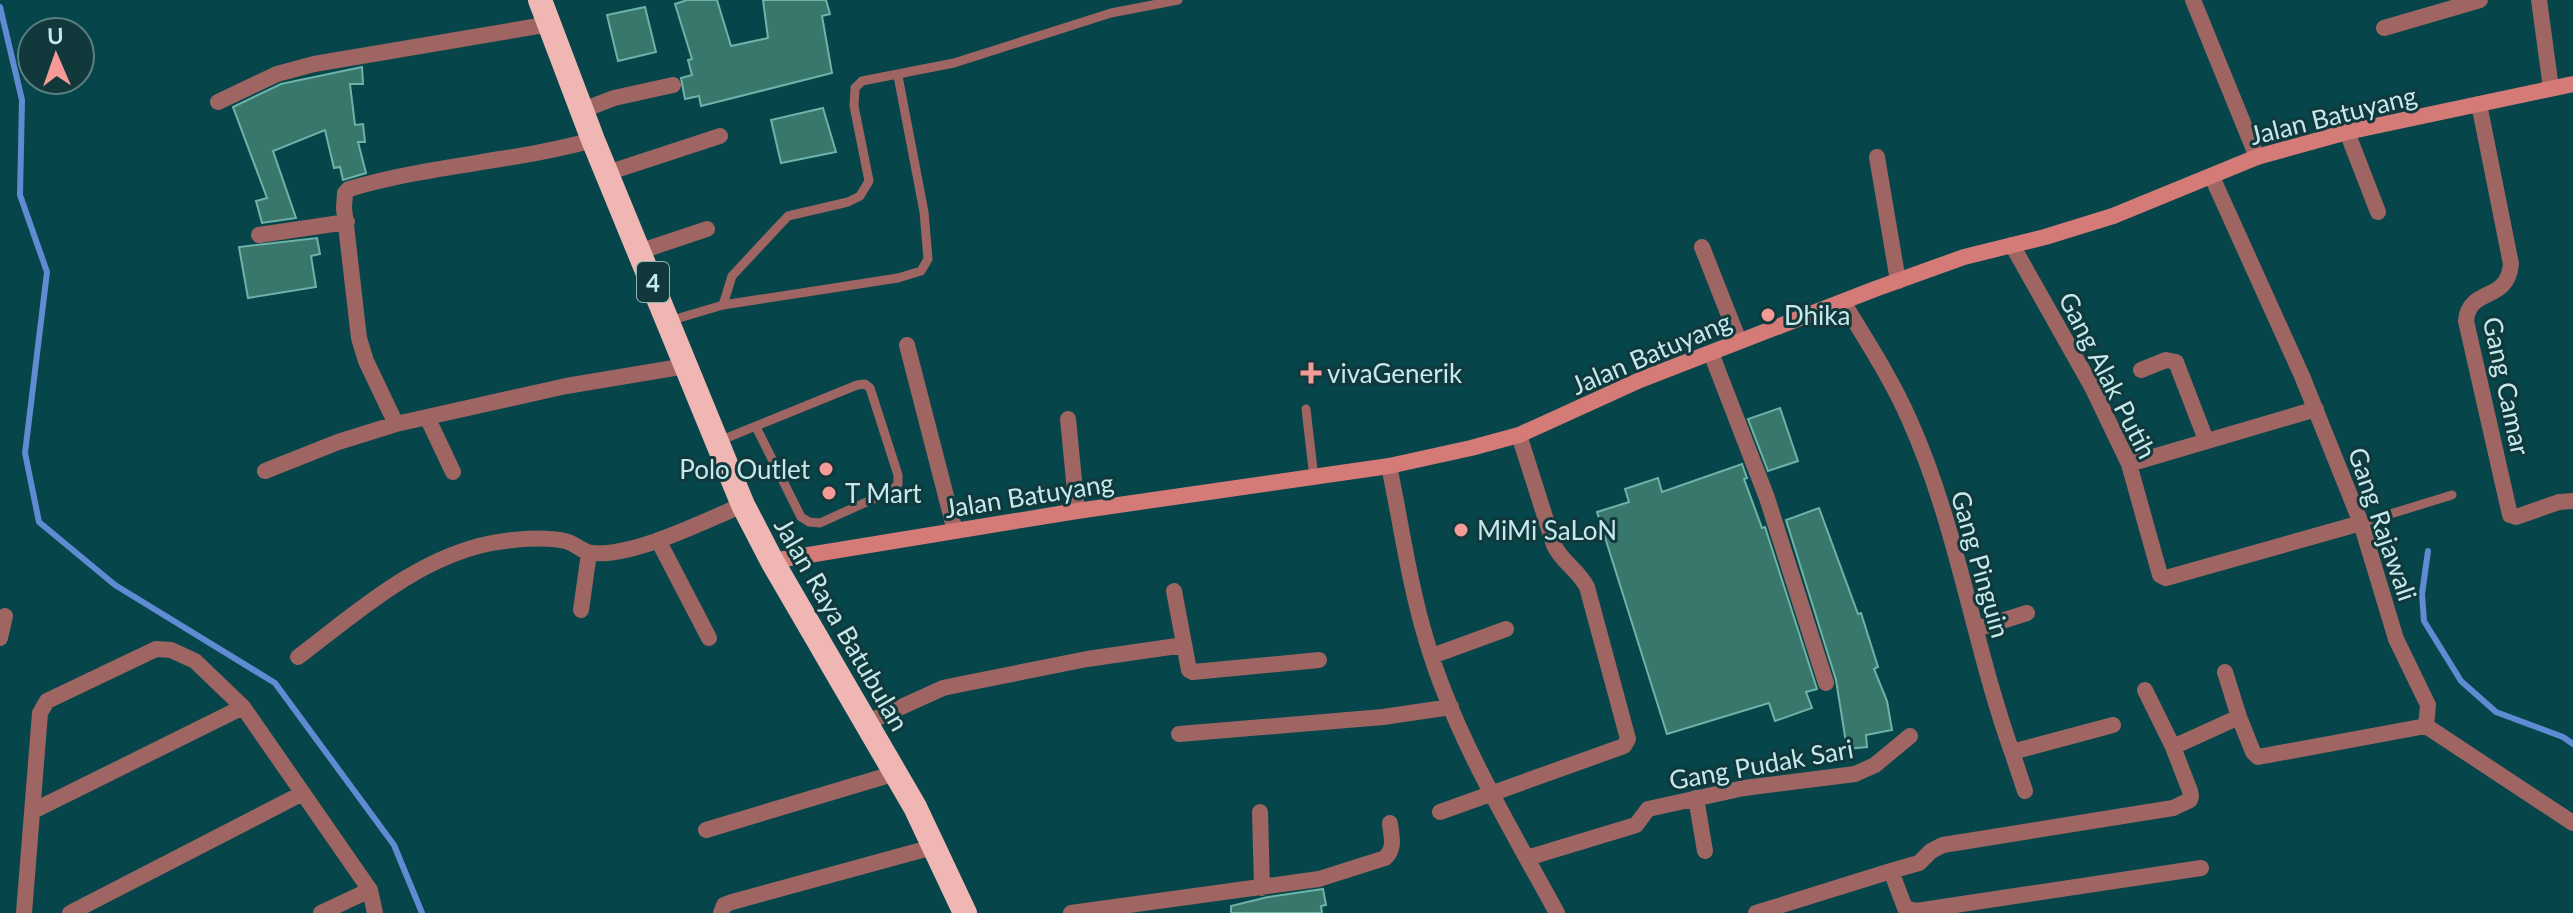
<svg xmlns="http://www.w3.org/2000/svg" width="2573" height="913" font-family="Lato,sans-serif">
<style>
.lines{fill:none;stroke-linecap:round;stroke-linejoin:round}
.stream{stroke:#5e8bd2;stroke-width:6}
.building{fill:#39776d;stroke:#6eb3a8;stroke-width:2}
.lane{stroke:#9e6563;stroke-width:9}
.street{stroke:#9e6563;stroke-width:16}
.secondary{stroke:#d47a77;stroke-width:16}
.highway{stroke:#efb6b3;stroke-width:24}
.poi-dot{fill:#f59b97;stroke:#11393c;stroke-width:3}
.labels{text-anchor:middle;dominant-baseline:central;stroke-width:6;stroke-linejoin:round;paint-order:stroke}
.shield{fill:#11393c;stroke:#90b4b7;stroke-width:2}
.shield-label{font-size:24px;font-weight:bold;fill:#c6e9ec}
.street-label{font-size:26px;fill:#c6e9ec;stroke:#11393c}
.poi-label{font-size:26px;fill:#c6e9ec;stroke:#11393c;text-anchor:start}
</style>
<rect width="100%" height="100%" fill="#06454a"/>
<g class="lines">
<path class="stream" d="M0,7l22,93 -2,95 27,77 -22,181 14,69 76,63 160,98 119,162 28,68
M2428,551l-6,43 2,27 37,60 35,31 67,25 10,7"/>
</g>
<path class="building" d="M687,0h30l14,46 37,-8 -5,-38h63l4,14 -8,2 10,57 -131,33 -2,-10 -14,3 -4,-21 11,-3 -4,-15 4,-1 -17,-55z
M645,7l11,45 -38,9 -11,-46z
M362,67l1,17h-13l5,41 8,-1 2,18h-7l8,31 -23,7 -3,-13 -6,1 -9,-38 -52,21 23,67 -34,5 -6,-22 11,-3 -34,-91 48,-23z
M823,108l13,44 -55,11 -10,-43z
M317,238l3,16 -9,2 5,31 -68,11 -9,-51z
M1780,408l18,53 -30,10 -20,-52z
M1742,464l5,14 -3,1 18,49 3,-1 52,162 -11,3 6,16 -37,13 -6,-18 -102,31 -70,-222 32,-10 -4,-13 33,-11 4,14z
M1819,508l39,106 3,-1 17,54 -4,2 13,32 5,29 -26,5 1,12 -20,2 -11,-69 -50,-160z
M1323,889l3,16 -5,1 1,7h-91v-7l37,-9z"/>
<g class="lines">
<path class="lane" d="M723,305l9,-29 56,-60 60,-14 12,-6 9,-15 -15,-75 1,-18 7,-7 92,-18 157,-50 67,-13
M669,321l54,-16 175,-27 23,-7 7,-12 -4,-47 -26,-136
M1306,409l8,69
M719,441l138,-56 8,-1 5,4 28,87v9l-5,6 -73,33 -11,-1 -8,-5 -45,-90
M2361,523l91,-28"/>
<path class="street" d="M2193,0l64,157
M2539,0l12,88
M2384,28l96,-28
M218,102l59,-28 37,-10 236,-40
M2479,104l32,160c-4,40 -42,22 -45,57l44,194 6,2 43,-15 14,-1
M583,110l31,-12 59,-13
M2347,132l31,80
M1877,157l21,124
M607,173l113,-37
M2212,177l90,199 59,147 35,116 32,66 -2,21 147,97
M259,235l88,-13
M2012,245l80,142 37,77 31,111 6,3 195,-55
M1702,247l37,94
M641,251l66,-22
M1843,302c23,38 48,76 66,117 48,106 64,224 103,333l101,-27
M907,345l48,186
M1711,353l56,145 59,185
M2141,370l25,-10 10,2 30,78
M427,417l26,55
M1068,419l9,92
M396,424l-30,-63 -7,-23 -15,-130 1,-15 4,-4c80,-24 164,-27 244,-49
M2129,464l187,-55
M1389,466c12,57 20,117 37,173 28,96 83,186 131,274
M265,471l73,-29 58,-18 170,-38 120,-20
M658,540l51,98
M1174,591l15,79 4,2 126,-12
M581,610l8,-57
M1976,629l51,-16
M0,638l5,-22
M1432,656l74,-27
M298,657c58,-44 120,-100 194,-114 23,-4 49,-7 73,-2 10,2 17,11 27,12 42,4 112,-32 151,-48
M2145,690l28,57
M2239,717l14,35 5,5 168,-31
M866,723l77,-35 14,-3 130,-26 97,-14
M1179,734l204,-17 68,-10
M2012,752l13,39
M1696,798l9,53
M33,811l210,-104
M1260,812l2,76
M1440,812l184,-66 4,-7 -41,-152c-9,-17 -26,-26 -33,-42l-35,-110
M706,830l190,-57
M1527,858l109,-33 12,-16 96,-21 111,-14 20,-9 35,-29
M1891,871l28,-8 12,-12 12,-6 230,-37 17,-8 1,-4 -1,-5 -17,-44 66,-30 -14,-45
M24,913l16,-200 7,-12 109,-52 15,1 24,11 48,46 127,183 5,23
M70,913l233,-120
M321,913l49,-23
M721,913l3,-8 8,-3 201,-55
M1071,913l248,-34 66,-21c11,-10 6,-22 5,-35
M1756,913l135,-42 14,37 11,3 285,-43"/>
<path class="secondary" d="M772,561l305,-50 312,-45 82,-18 48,-13 121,-55 235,-91 89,-32 81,-20 68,-21 144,-59 90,-25 226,-48"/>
<path class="highway" d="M540,0l53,140 150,365 29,56 143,246 50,106"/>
</g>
<g class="poi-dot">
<circle cx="1768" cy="315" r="8"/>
<path d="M1307 361h8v8h8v8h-8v8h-8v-8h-8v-8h8z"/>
<circle cx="826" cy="469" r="8"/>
<circle cx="829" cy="493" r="8"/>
<circle cx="1461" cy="530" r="8"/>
</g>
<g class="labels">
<rect class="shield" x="637" y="262" width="32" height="40" rx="6"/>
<g class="shield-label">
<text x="653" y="282">4</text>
</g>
<g class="street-label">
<text transform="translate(2333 115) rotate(-14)">Jalan Batuyang</text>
<text transform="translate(1651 353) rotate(-23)">Jalan Batuyang</text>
<text transform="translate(2108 375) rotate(63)">Gang Alak Putih</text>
<text transform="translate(2507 386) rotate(78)">Gang Camar</text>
<text transform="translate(1029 495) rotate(-9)">Jalan Batuyang</text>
<text transform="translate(2383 524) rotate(71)">Gang Rajawali</text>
<text transform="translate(1981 564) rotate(74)">Gang Pinguin</text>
<text transform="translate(842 624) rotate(60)">Jalan Raya Batubulan</text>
<text transform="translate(1761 764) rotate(-10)">Gang Pudak Sari</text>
</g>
<g class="poi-label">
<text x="1784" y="315">Dhika</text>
<text x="1327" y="373">vivaGenerik</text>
<text x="810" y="469" text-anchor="end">Polo Outlet</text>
<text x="845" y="493">T Mart</text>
<text x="1477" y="530">MiMi SaLoN</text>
</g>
</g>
<g transform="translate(56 56) rotate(358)"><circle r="38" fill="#11393c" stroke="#597f82" stroke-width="2"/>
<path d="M0-6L14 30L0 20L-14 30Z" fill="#f59b97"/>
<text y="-12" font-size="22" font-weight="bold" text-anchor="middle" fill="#c6e9ec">U</text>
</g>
</svg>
